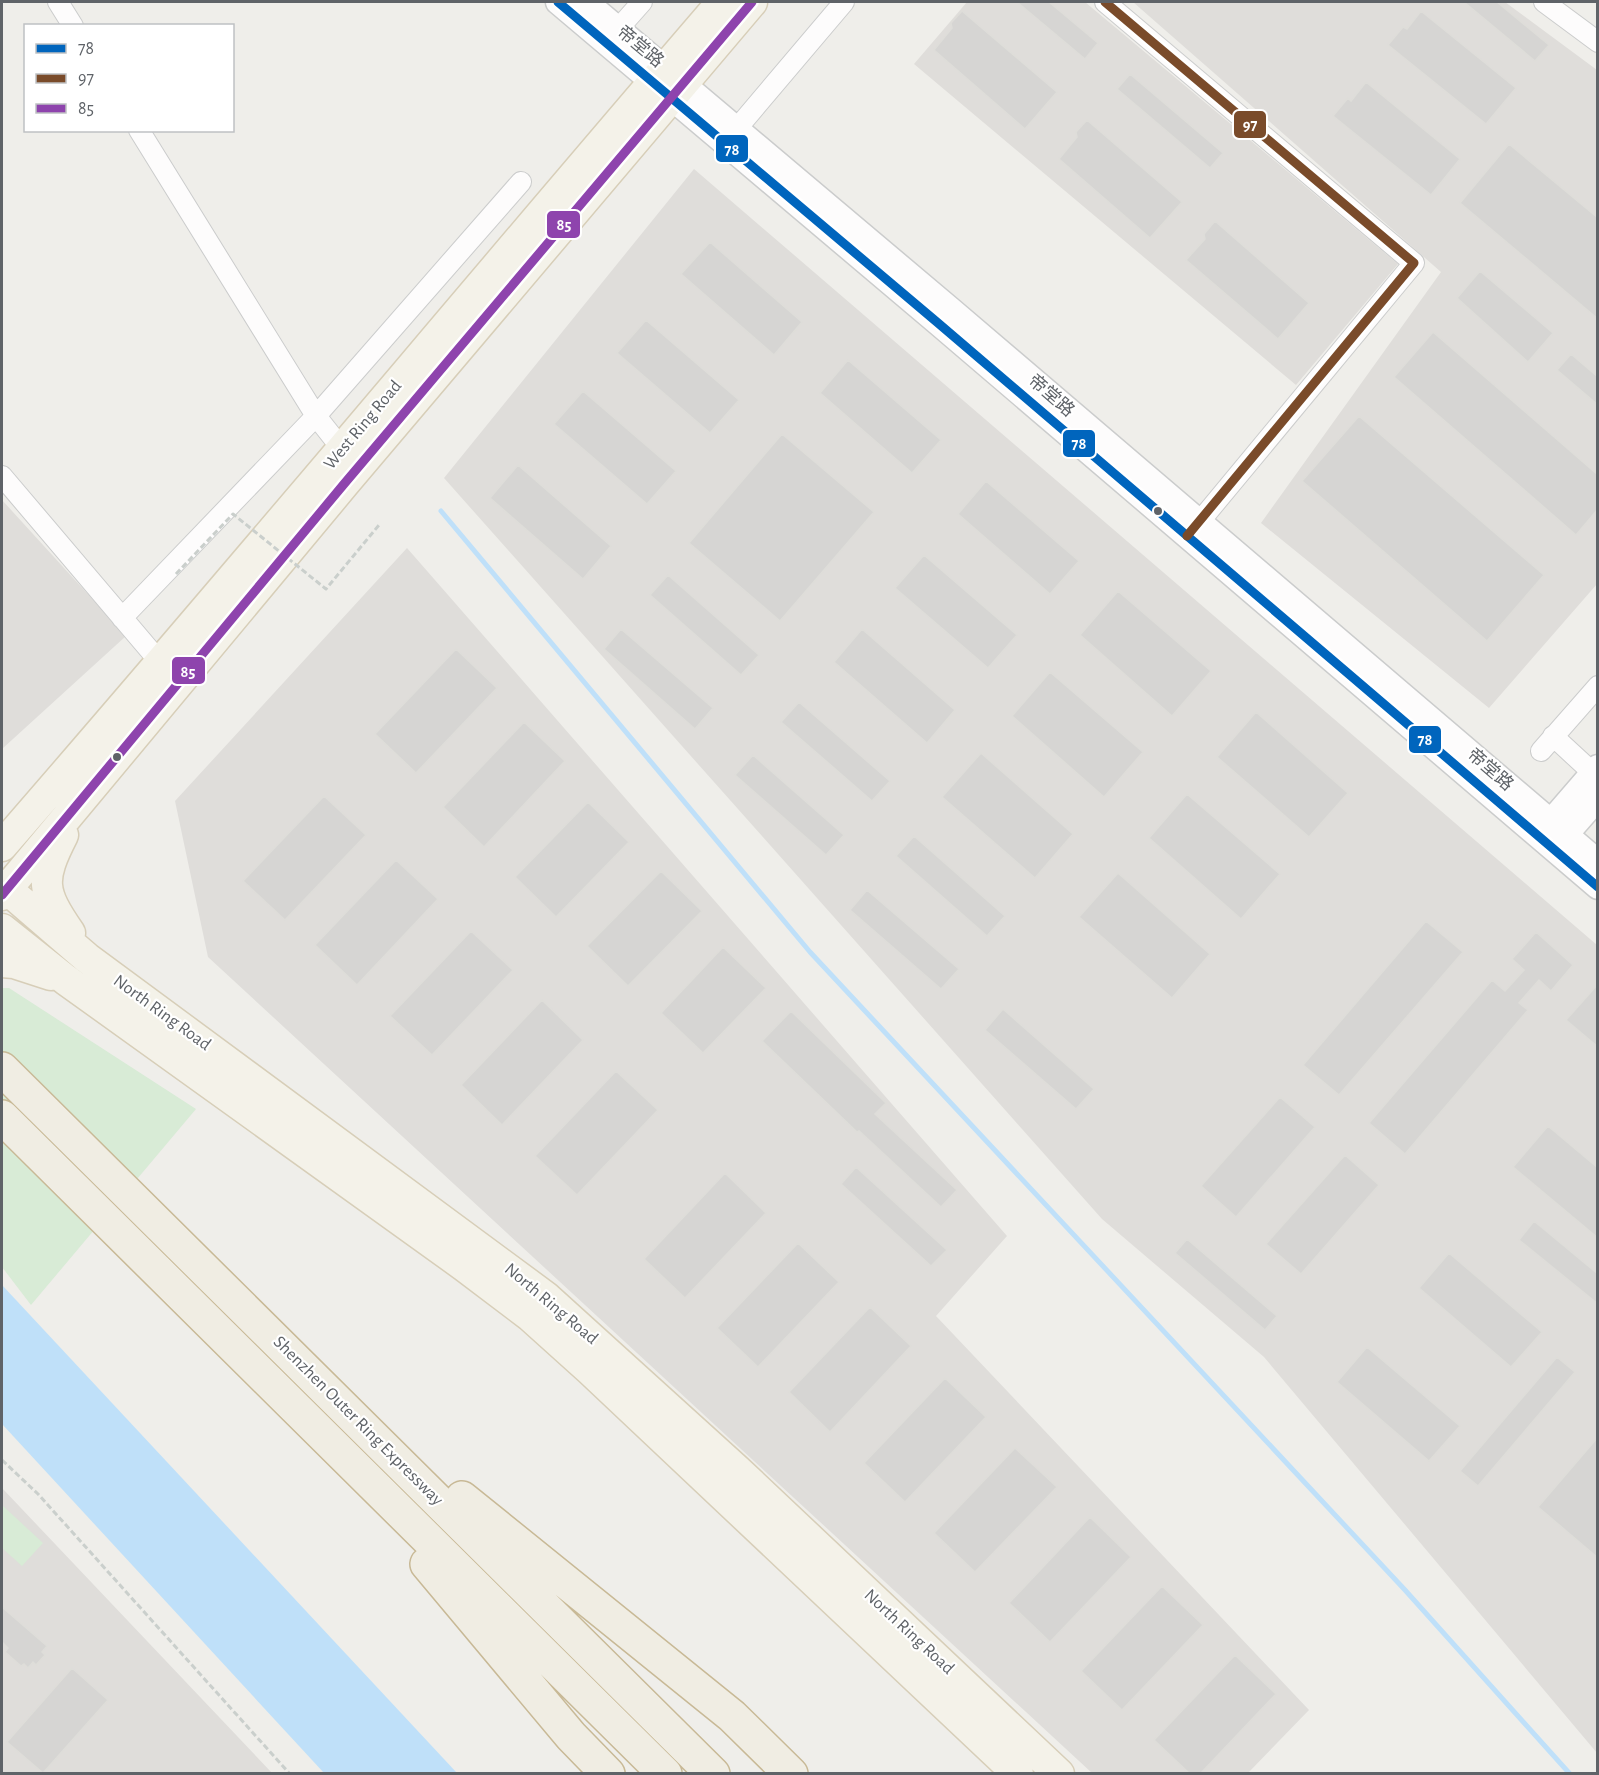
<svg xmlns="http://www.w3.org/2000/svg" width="1599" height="1775" font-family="'Alegreya Sans','Noto Sans SC',sans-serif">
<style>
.industrial{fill:#dfddda}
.green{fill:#d8ebd6}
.water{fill:#bfe0f9}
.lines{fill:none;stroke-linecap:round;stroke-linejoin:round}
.stream{stroke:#bfe0f9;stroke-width:5}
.building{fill:#d6d5d3;stroke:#deddd9;stroke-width:1.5}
.minor-casing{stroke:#cbcccc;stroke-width:22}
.tertiary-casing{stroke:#cbcccc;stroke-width:27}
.primary-casing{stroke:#d7ceb8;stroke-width:33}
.motorway-casing{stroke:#c8b996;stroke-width:36}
.path{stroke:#cacfcc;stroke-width:3;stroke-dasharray:6 3;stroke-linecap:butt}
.minor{stroke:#fdfcfc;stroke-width:20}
.tertiary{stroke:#fdfcfc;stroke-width:24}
.primary{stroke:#f4f2e9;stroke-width:30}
.motorway{stroke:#f0ede3;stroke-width:33}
.path-bridge{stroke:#cacfcc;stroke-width:3;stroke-dasharray:6 3;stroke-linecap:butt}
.bus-1-casing{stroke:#fff;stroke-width:14}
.bus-2-casing{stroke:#fff;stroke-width:14}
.bus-3-casing{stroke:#fff;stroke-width:14}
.bus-1{stroke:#0065bd;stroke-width:9}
.bus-2{stroke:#7a4b2a;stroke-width:9}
.bus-3{stroke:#8e44ad;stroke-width:9}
.bus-dot{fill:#5f6368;stroke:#fff;stroke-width:2}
.labels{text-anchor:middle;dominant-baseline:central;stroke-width:4.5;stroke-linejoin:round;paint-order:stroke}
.street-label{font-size:18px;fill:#5f6368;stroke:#fff}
.line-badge{stroke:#fff;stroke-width:2}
.badge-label{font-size:16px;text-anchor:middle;font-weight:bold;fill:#fff}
</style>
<rect width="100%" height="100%" fill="#efeeea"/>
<path class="industrial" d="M967,2h118l313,262 -102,121 -382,-321z
M1133,2h372l92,68v514l-108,124 -228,-185 180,-251z
M694,169l903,776v808l-333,-396 -162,-138 -658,-741z
M2,500l124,136 -124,113z
M407,548l600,688 -71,80 373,394 -61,63h-156l-884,-816 -33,-156z
M2,1488l270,285h-270z"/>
<path class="green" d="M2,988h7l187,121 -165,196 -29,-38z
M2,1505l41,38 -21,23 -20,-18z"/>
<path class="water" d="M2,1285l455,488h-133l-322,-349z"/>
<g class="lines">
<path class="stream" d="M441,511l369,441 595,638 165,184"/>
</g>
<path class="building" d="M1017,2h32l49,41 -13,16z
M1464,2h33l52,43 -14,16z
M962,11l95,81 -32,37 -91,-79 18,-22 -1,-5z
M1421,11l95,77 -30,36 -98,-79 15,-18 4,2z
M1130,74l93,79 -13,15 -93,-79z
M1366,82l94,77 -29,36 -98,-79 15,-18 3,3z
M1087,120l95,82 -32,36 -91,-79 18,-22 -1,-5z
M1509,144l89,74v101l-138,-116z
M1215,221l94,82 -31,36 -92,-79 19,-21 -1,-5z
M710,242l92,80 -28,33 -93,-81z
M1480,271l73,62 -25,29 -71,-64z
M646,320l93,80 -29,33 -93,-80z
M1433,332l165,143v34l-22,26 -182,-158z
M1571,354l27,23v28l-41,-35z
M848,360l93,80 -29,33 -92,-80z
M583,391l93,80 -29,33 -93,-80z
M1359,416l185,159 -57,66 -185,-160z
M782,434l92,78 -94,109 -91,-78z
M518,465l93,81 -28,33 -93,-81z
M986,481l93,80 -29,33 -92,-80z
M924,555l93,80 -29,33 -93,-80z
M668,575l91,80 -18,20 -91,-80z
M1118,591l93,80 -39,45 -92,-81z
M621,629l92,79 -18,21 -91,-80z
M862,629l93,81 -28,33 -93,-81z
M456,649l41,39 -81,85 -41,-39z
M1050,672l93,80 -39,45 -92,-81z
M799,702l91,79 -18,20 -91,-79z
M1256,712l92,81 -39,44 -92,-80z
M524,722l41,39 -81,86 -41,-40z
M981,753l92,81 -38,44 -93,-81z
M753,755l91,80 -18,20 -91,-80z
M1187,794l93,80 -39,45 -92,-81z
M324,796l42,39 -81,85 -42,-39z
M588,802l41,40 -73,75 -41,-40z
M914,836l91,80 -18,20 -91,-80z
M396,860l42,39 -81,86 -42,-40z
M661,871l41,40 -74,75 -41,-40z
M1118,873l92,81 -38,44 -93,-81z
M867,890l92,79 -18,20 -91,-79z
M1426,921l37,31 -124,143 -36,-30z
M471,931l42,39 -81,85 -42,-39z
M1536,932l37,33 -22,26 -12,-11 -20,23 9,7 -123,144 -36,-31 123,-143 13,11 19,-21 -12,-11z
M723,947l43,41 -63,65 -42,-40z
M1598,984v63l-32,-27z
M542,1000l41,40 -81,85 -41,-40z
M1003,1009l91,80 -18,20 -91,-79z
M791,1011l95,92 -11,11 82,76 -16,17 -82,-76 -2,1 -95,-91z
M616,1071l42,39 -81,85 -42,-39z
M1280,1097l35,30 -79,90 -35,-31z
M1548,1126l50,42v70l-85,-71z
M1345,1155l34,30 -78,89 -35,-30z
M856,1167l91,83 -16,16 -90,-82z
M725,1173l41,40 -81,85 -41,-39z
M1534,1221l64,53v30l-79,-64z
M1187,1239l90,77 -12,14 -90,-77z
M798,1243l41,39 -81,85 -41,-39z
M1449,1253l93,79 -31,35 -92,-79z
M870,1307l41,39 -81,86 -41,-40z
M1367,1347l93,79 -31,35 -92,-79z
M1557,1357l18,15 -97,114 -18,-15z
M945,1378l41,39 -81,85 -41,-39z
M1598,1437v121l-60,-51z
M1015,1448l42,39 -82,85 -41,-39z
M1090,1517l41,40 -81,85 -41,-39z
M1162,1586l41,39 -81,85 -41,-39z
M2,1607l45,39 -5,6 3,3 -9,10 -3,-3 -5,6 -4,-4 -3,2 -16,-14 3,-4 -6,-6z
M1235,1655l41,39 -75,79h-12l-35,-33z
M72,1668l36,32 -65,73 -36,-31z"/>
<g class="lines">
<defs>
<path id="minor" d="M58,2l15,24
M1105,2l309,261 -223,269
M1544,2l54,40
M618,29l24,-27
M139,130l177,286 26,33
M728,139l116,-137
M2,476l157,185
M122,618l194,-202 205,-234
M1553,736l40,37
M1541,751l57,-65"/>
<path id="tertiary" d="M558,2l380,321 660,564
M586,2l364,307 648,553
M1540,834l58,-67
M1555,847l43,-49"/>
<path id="primary" d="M63,835c-23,45 -22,56 7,98
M2,846c243,-279 479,-564 720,-844
M2,885l85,73 459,339 191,173 322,304
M2,895l342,-411 408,-482
M2,929l64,51 398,286 66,50 60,54 428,404
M2,962l12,1 37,12"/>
<path id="motorway" d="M2,1069l711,705
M2,1117l663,657
M462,1498l270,218 59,58
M427,1564l144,172 37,38"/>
</defs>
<use href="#minor" class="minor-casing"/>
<use href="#tertiary" class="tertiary-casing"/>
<use href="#primary" class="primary-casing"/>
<use href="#motorway" class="motorway-casing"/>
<path class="path" d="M2,1460l36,34 252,280"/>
<use href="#minor" class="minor"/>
<use href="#tertiary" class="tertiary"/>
<use href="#primary" class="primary"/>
<use href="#motorway" class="motorway"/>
<path class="path-bridge" d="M176,574l57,-60 93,75 53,-64"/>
<defs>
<path id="bus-1" d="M558,2l380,321 660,564"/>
<path id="bus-2" d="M1105,2l309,261 -227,273"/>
<path id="bus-3" d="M2,895l342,-411 408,-482"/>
</defs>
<use href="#bus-1" class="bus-1-casing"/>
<use href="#bus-2" class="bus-2-casing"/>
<use href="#bus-3" class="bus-3-casing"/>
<use href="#bus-1" class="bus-1"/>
<use href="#bus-2" class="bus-2"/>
<use href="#bus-3" class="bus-3"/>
</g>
<g class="bus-dot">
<circle cx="1158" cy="511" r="5"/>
<circle cx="117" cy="757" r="5"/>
</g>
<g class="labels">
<g class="street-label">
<text transform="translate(640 47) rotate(40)">帝堂路</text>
<text transform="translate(1051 396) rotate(41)">帝堂路</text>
<text transform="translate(363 425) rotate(-50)">West Ring Road</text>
<text transform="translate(1490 770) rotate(41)">帝堂路</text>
<text transform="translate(162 1013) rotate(36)">North Ring Road</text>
<text transform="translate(551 1304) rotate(40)">North Ring Road</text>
<text transform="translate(358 1421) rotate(45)">Shenzhen Outer Ring Expressway</text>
<text transform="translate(909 1632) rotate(43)">North Ring Road</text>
</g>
</g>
<g class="line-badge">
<rect x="1233" y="110" width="34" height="29" rx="6" fill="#7a4b2a"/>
<rect x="715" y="134" width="34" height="29" rx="6" fill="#0065bd"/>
<rect x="546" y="210" width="35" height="29" rx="6" fill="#8e44ad"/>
<rect x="1062" y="429" width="34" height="29" rx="6" fill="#0065bd"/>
<rect x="171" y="656" width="35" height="29" rx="6" fill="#8e44ad"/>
<rect x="1408" y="725" width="34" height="29" rx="6" fill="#0065bd"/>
</g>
<g class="badge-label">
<text x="1250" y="130">97</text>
<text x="732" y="155">78</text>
<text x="564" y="230">85</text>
<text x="1079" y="449">78</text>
<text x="188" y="677">85</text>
<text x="1425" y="745">78</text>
</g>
<rect width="1599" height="1775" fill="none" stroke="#5f6368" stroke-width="6"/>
<rect x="24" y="24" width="210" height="108" fill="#ffffff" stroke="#bfc1c3" stroke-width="1.5"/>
<rect x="36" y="44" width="30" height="9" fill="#0065bd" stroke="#bfc1c3" stroke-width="1.5"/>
<text x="78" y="54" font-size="18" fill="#5f6368">78</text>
<rect x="36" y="74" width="30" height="9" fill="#7a4b2a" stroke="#bfc1c3" stroke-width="1.5"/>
<text x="78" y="84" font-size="18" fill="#5f6368">97</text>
<rect x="36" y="104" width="30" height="9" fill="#8e44ad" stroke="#bfc1c3" stroke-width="1.5"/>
<text x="78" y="114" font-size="18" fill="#5f6368">85</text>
</svg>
